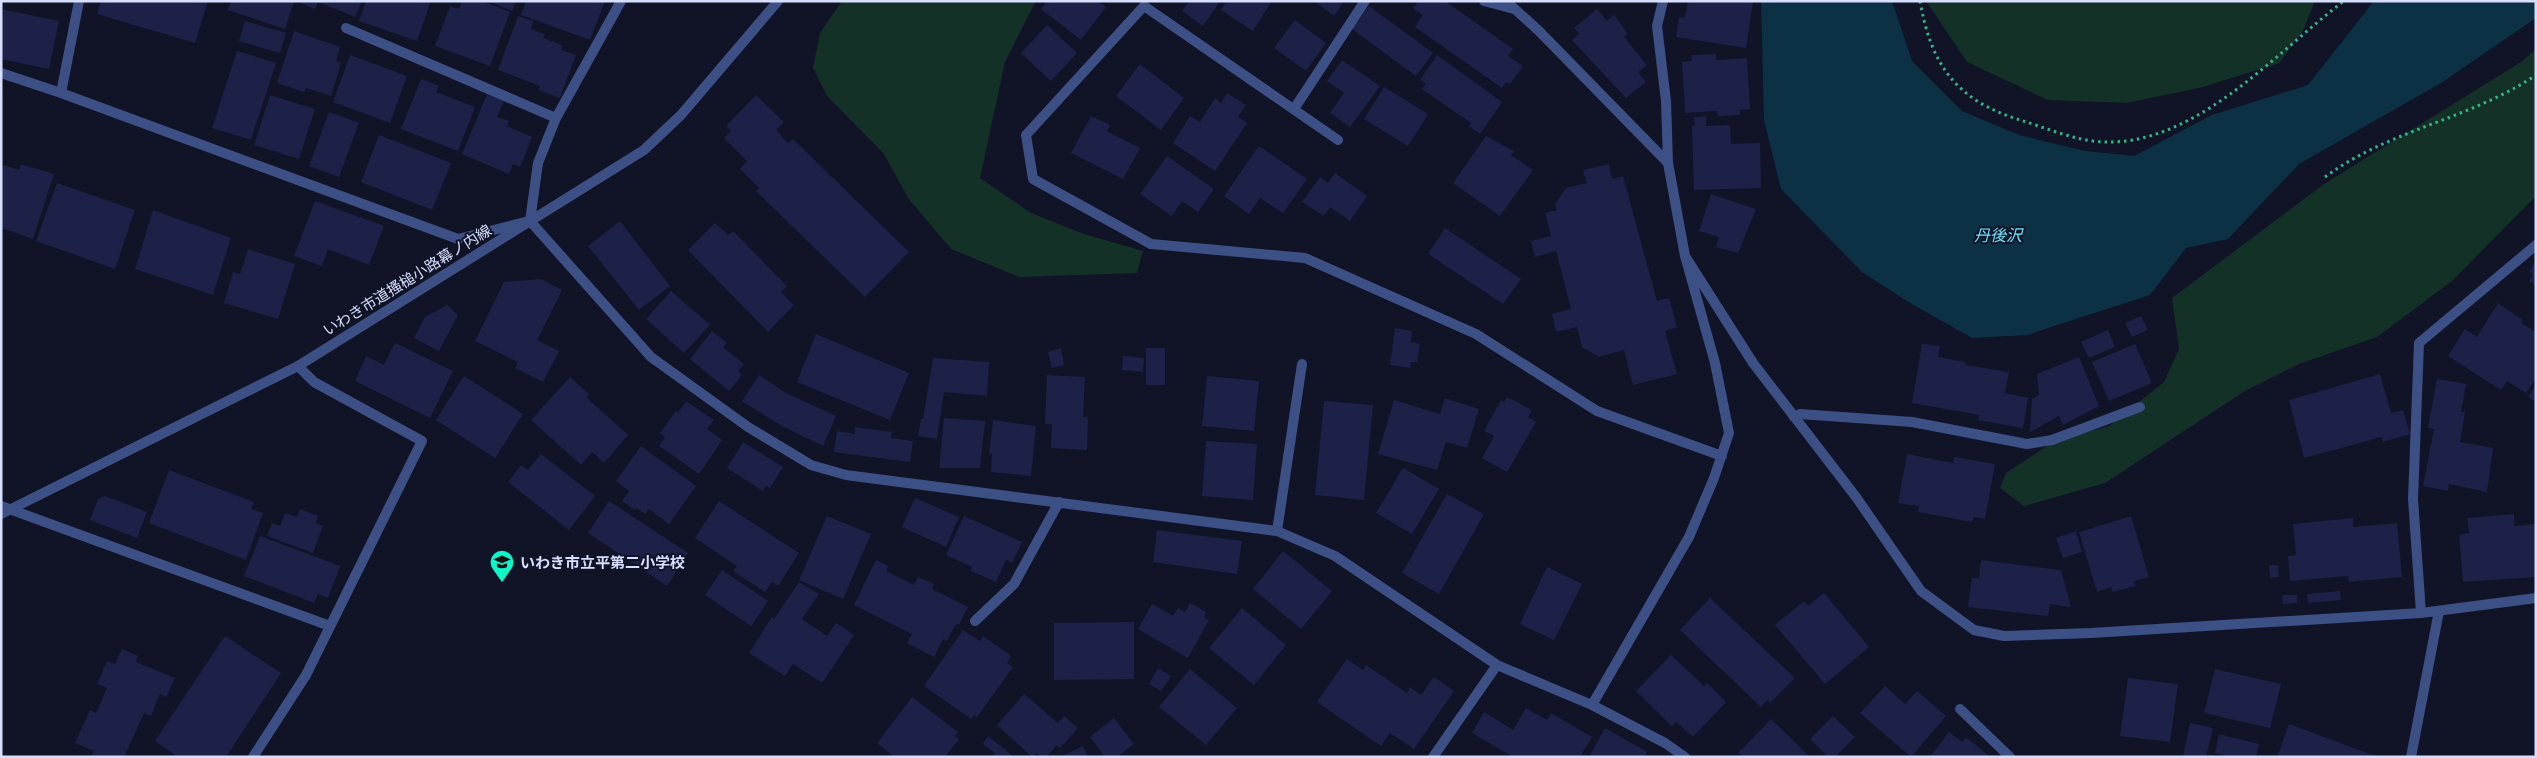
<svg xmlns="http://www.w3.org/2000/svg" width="2537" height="758" font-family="'PT Sans','Noto Sans JP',sans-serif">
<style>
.green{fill:#143127}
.water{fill:#0c3145}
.building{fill:#1d2148}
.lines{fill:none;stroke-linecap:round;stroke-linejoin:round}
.path{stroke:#34b688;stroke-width:3;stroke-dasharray:2.5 4;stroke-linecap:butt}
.minor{stroke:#3d5085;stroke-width:10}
.tertiary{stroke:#3d5085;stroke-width:10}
.labels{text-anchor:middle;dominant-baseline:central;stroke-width:4;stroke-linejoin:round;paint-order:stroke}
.street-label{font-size:15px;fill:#d8dffe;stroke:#111327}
.poi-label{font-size:15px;font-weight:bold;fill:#d8dffe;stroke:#111327;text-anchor:start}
.water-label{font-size:16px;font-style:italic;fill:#6ae2fa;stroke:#111327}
</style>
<rect width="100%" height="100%" fill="#111327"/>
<path class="green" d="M842,1h194l-31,61 -25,116 51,35 53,21 59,17 -6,22 -118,4 -68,-28 -43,-51 -24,-44 -57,-58 -14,-28 7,-35z
M1926,1h389l-13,32 -23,30 -76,24 -76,16 -79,-3 -81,-38z
M2536,49v147l-84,85 -75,56 -78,27 -54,27 -140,92 -81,23 -24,-18 6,-15 47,-31 56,-16 55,-44 15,-33 -7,-51 152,-114 197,-122z"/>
<path class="water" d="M1761,1h131l20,60 50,50 57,24 66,16 49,5 78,-41 96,-30 66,-84h162v17l-95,65 -142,81 -71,75 -42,9 -36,47 -123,40 -55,3 -62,-35 -48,-31 -81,-83 -17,-69z"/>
<path class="building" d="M101,1h107l-13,42 -98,-29z
M231,1h63l-9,28 -57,-19z
M301,1h61l-7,16 -37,-15 -3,7 -15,-6z
M366,1h65l-14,40 -58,-20z
M462,1h20l28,11 -20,54 -55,-20 15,-40 9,3z
M488,1h28l-4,10z
M526,1h79l-15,39 -69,-25z
M1047,1h51l8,6 -25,33 -40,-31z
M1189,1h31l-17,25 -21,-15z
M1227,1h45l-19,30 -32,-21z
M1314,1h30l-10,15z
M1418,1h27l68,48 -5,7 15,10 -13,18 -4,-2 -4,6 -87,-61 8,-12 -10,-7z
M1688,1l65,1 -7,46 -70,-11 3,-20 6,1z
M1369,6l64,47 -17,23 -64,-47z
M1,9l58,12 -10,48 -48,-10z
M1597,9l10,12 7,-6 14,19 -4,3 23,28 -9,7 8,10 -20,16 -54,-58 7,-6 -5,-6z
M518,16l15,5 -2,8 14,5 -2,4 19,7 -1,5 15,5 -16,43 -22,-8 2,-4 -42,-16z
M1295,20l31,23 -20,28 -32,-23z
M245,21l41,12 -6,20 -41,-12z
M1047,25l30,28 -26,28 -30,-28z
M294,31l46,16 -4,14 5,2 -10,33 -25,-8 -2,4 -27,-9z
M237,51l39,12 -25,77 -39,-12z
M1716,54v6l31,-2 3,51 -10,1v5l-22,1 -1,-5 -32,2 -3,-51 10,-1 -1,-6z
M350,55l57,21 -17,47 -57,-21z
M1437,55l65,47 -22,32 -11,-8 2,-3 -49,-34 4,-5 -6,-4z
M1342,60l38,26 -30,41 -20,-14 14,-20 -17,-12z
M1140,64l44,34 -23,32 -45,-34z
M421,79l18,7 -3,6 39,15 -17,44 -57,-22z
M1384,87l44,27 -20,32 -44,-27z
M1227,93l19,12 -8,12 9,6 -32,48 -42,-28 17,-27 10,6 15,-24 6,5z
M487,94l17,7 -7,16 12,4 -2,5 25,11 -12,30 -7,-3 -4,10 -47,-20z
M270,95l45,14 -16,50 -45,-14z
M756,95l28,27 -8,8 12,13 5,-4 116,113 -44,45 -109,-106 3,-3 -19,-19 7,-8 -23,-23 7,-7 -5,-5z
M329,112l30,11 -20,54 -30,-11z
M1091,116l19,9 -3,6 33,17 -17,31 -52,-26z
M1706,116v10l24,-1 1,19 29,-1 1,45 -67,2 -2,-64 3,-1 -1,-8z
M379,135l72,28 -19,47 -71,-28z
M1486,136l28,15 -3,4 22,15 -33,46 -47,-33z
M1259,146l48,33 -24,34 -23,-15 -11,16 -25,-18z
M1167,156l47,33 -16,23 -16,-11 -10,15 -32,-22z
M21,164l33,10 -21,65 -32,-11v-58l3,-5 15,5z
M1609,164l3,15 11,-3 34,125 12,-3 8,29 -12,4 12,43 -44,11 -9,-35 -25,7 -17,-10 -5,-20 -21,5 -4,-18 19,-5 -15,-58 -21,6 -4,-16 20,-5 -6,-23 12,-3 -2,-6 11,-16 21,-5 -4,-13z
M1335,173l32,23 -17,25 -20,-14 -6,9 -22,-14 18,-25 8,6z
M57,183l78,27 -20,59 -79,-28z
M1711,194l45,15 -18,44 -22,-6 3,-10 -20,-6z
M315,201l69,25 -15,39 -41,-16 -6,17 -28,-10z
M153,210l78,28 -18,57 -78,-26z
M620,221l50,65 -31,24 -51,-64z
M715,223l13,12 5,-4 54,55 -6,6 13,13 -26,27 -80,-82z
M1445,228l76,51 -18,25 -75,-50z
M248,249l47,15 -17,55 -54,-16 9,-31 7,2z
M2536,260v25l-7,-4 4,-7 -4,-2z
M541,279l21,11 -25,50 22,11 -16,31 -28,-14 3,-6 -43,-21 29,-59z
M671,291l39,34 -26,28 -38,-34z
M2498,303l25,17 -2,3 15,9v46l-10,15 -19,-12 -6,9 -53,-34 17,-27 12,8z
M447,305l11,10 -19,36 -25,-13 11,-21z
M2141,316l7,14 -16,7 -7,-14z
M1395,328l17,3 -1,11 9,2 -3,18h-6l-1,6 -20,-3z
M2108,330l7,17 -26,11 -8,-16z
M712,331l15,12 -4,4 21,17 -6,7 4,4 -13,16 -39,-32z
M816,334l93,39 -19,47 -93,-38z
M395,343l58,28 -23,47 -75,-37 11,-25 18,9z
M1922,344l18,2 -2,11 28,5 -1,3 44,7 -4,21 23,5 -5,30 -45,-8 1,-5 -67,-12z
M2135,344l17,39 -43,18 -17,-39z
M1061,348l3,17 -12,3 -4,-16z
M1146,348h19v37h-19z
M1123,356l21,2 -1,14 -21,-2z
M2079,357l20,49 -36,19 -4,-9 -29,16 2,-33 7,-4 -2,-21z
M933,358l56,4 -2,34 -43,-4 -7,47 -19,-3 3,-17h2z
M2380,374l11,39 12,-3 7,24 -27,8 -1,-5 -78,21 -15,-58z
M759,375l27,18 50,23 -13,30 -41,-20 -40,-25z
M1047,375l38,2 -2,40h5l-1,33 -36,-2 1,-24h-7z
M464,376l59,38 -28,44 -59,-38z
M1207,376l52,5 -5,50 -52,-5z
M570,377l19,17 -3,3 42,38 -24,28 -12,-11 -11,13 -50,-45z
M2437,379l29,5 -5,28h4l-5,30 33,6 -6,44 -38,-8 -1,7 -25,-5 11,-57 -6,-1z
M2536,385v17l-8,-5z
M1507,397l25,13 -4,7 8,5 -29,50 -25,-14 12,-22 -10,-5 17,-31 3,2z
M1445,398l34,11 -12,39 -21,-6 -9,28 -59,-16 16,-54 46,14z
M686,401l28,19 -7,9 15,11 -23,34 -40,-28 6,-9 -5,-4 16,-22 2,2z
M1324,401l49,4 -9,95 -49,-5z
M944,418l41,3 -5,47h-41z
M993,420l43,6 -5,50 -40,-4 1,-18h-3z
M855,427l37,5 -1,6 22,3 -3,21 -76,-10 3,-21 18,3z
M1206,441l51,3 -4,56 -51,-4z
M743,442l40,25 -13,21 -4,-2 -3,5 -36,-23z
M641,446l55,40 -27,38 -20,-15 -4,5 -9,-6 -1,2 -13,-9 7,-10 -13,-10z
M541,454l54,42 -26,34 -61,-48 13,-17 7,5z
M1907,454l46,9 1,-6 41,7 -10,55 -11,-2 -2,5 -54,-10 1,-6 -21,-3z
M1403,468l36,21 -27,45 -36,-21z
M169,470l85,32 -3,7 12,4 -17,47 -97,-37z
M1447,494l37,20 -45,80 -37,-21z
M105,496l42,16 -10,26 -47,-18 8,-21z
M915,498l44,19 -13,30 -44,-20z
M609,501l79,52 -21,33 -79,-53z
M719,501l80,52 -21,33 -6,-4 -7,10 -32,-21 4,-5 -42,-28z
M300,509l18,7 -2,7 7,3 -10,27 -46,-17 5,-13 8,3 5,-13 12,4z
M2514,514v12l22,-2v53l-73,5 -4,-47 10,-2 -2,-15z
M827,516l44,18 -28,65 -44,-19z
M964,516l58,26 -10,21 -6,-3 -10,22 -25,-11 1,-4 -26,-12z
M2131,516l18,61 -15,4 1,5 -22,6 -2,-5 -14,5 -18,-60z
M2353,518v9l44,-4 5,54 -53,5 -1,-6 -58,5 -2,-25 8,-1 -3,-31z
M1157,530l85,11 -5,33 -84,-12z
M2076,531l6,21 -19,6 -7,-20z
M260,536l80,30 -12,32 -10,-4 -4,9 -70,-27z
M1283,551l49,40 -31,38 -48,-40z
M876,560l12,6 -2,5 28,14 4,-8 16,7 -2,5 36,18 -9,18 -3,-1 -9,17 -4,-2 -9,18 -27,-14 5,-9 -58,-29z
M1981,560l80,10 10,37 -21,-3 -2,12 -80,-9 4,-29h7z
M2269,565h9l1,12 -9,1z
M1547,567l35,17 -28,56 -34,-16z
M722,570l46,31 -17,25 -46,-31z
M799,582l20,12 -17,25 25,17 9,-13 18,12 -32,48 -29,-19 -8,12 -36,-23 23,-36 2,2z
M2340,591l1,9 -33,3 -1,-9z
M1824,593l45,54 -44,37 -50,-59 29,-24 4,5z
M2282,595h15v8l-14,1z
M1710,598l85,80 -25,25 -3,-3 -6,7 -81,-77z
M1190,603l16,9 -2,5 5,3 -21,38 -50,-29 14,-25 21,12 5,-8 7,4z
M1242,608l44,37 -32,40 -45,-37z
M1134,622v57l-80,1v-57z
M963,630l17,11 3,-5 28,20 -4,7 6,4 -36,50 -3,-2 -3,4 -47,-33z
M225,636l56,37 -55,84h-48l-23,-16z
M122,649l16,7 -2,6 39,16 -9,19 -6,-3 -9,22 -7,-3 -20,44h-33l3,-6 -19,-8 15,-33 6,3 11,-25 -10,-4 10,-23 8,3z
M1671,655l33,31 3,-3 19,19 -33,35 -17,-15 -4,4 -36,-35z
M1347,659l16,11 3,-5 41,28 3,-6 11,8 13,-18 20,14 -40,58 -24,-16 -9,13 -64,-44z
M1158,668l13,8 -10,15 -12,-7z
M1190,669l47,39 -31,37 -47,-38z
M2215,669l66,15 -11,44 -66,-15z
M2128,678l50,6 -8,58 -50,-6z
M1885,686l20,18 12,-13 29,25 -35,41 -51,-44z
M1024,694l34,29 6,-7 14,12 -18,20 -3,-3 -11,12h-5l-4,-4 -5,4 -35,-32z
M912,697l46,35 -3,4 4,3 -14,18h-50l-18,-14z
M1526,708l21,12 4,-7 41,24 -12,20h-67l-41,-24 12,-21 29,18z
M1833,716l22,21 -20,20h-7l-18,-18z
M1114,718l20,26 -17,13h-12l-15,-20z
M1771,719l39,38h-67l-5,-4z
M2190,723l23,5 -7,29h-23z
M2289,724l89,33h-101z
M1605,728l42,24 -3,5h-55z
M1949,732l13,10 4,-5 24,20h-60z
M2219,734l40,10 -3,13h-25l-16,-4z
M988,736l26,21h-22l3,-4 -12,-9z
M1083,746l5,11h-28z"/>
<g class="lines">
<path class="path" d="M1920,1c11,63 35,98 97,118 27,8 58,22 87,23 93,3 172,-90 240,-141
M2325,177c63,-47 146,-58 211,-102"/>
<path class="minor" d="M1484,1l30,8
M1506,1l33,30 129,132
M346,28l210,90
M1,73l60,20 397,146 71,-18
M61,93l18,-92
M1294,109l71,-108
M1338,140l-194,-134 -118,129 7,44 118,65 154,14 171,76 121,77 125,45
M530,221l121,136 97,70 63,38 35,10 431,56 58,25 162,109 95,40 73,38 20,14
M530,221l8,-58 18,-45 65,-117
M1685,256l68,107 103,134 65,94 53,39 30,6 87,-3 330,-20 115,-15
M1794,417l6,-3 112,8 115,22 25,-4 88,-33
M1,506l329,120
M1277,531l25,-167
M2421,613l-8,-114 6,-156 117,-98
M975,621l39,-37 45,-82
M1592,705l97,-168 25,-59 15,-45 -14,-70 -30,-107 -17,-93 -2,-62 -9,-75 6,-25
M1960,709l50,48
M253,757l53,-82 116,-234 -108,-59 -16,-16
M1433,757l64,-92
M2411,757l28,-146"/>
<path class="tertiary" d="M1,514l297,-148 346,-216 37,-35 97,-114"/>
</g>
<defs>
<symbol id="school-pin" viewBox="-11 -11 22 30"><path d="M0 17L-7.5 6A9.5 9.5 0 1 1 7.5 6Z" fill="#0bf7c9" stroke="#111327"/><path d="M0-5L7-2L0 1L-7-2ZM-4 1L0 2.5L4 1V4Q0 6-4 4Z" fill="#111"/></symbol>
</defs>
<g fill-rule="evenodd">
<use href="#school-pin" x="488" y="548" width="28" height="38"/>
</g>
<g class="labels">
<g class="street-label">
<text transform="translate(407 280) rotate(-32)">いわき市道搔槌小路幕ノ内線</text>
</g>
<g class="poi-label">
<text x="520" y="562">いわき市立平第二小学校</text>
</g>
<g class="water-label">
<text x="1998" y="235">丹後沢</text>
</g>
</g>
<rect width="2537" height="758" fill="none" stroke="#d8dffe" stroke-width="5"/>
</svg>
